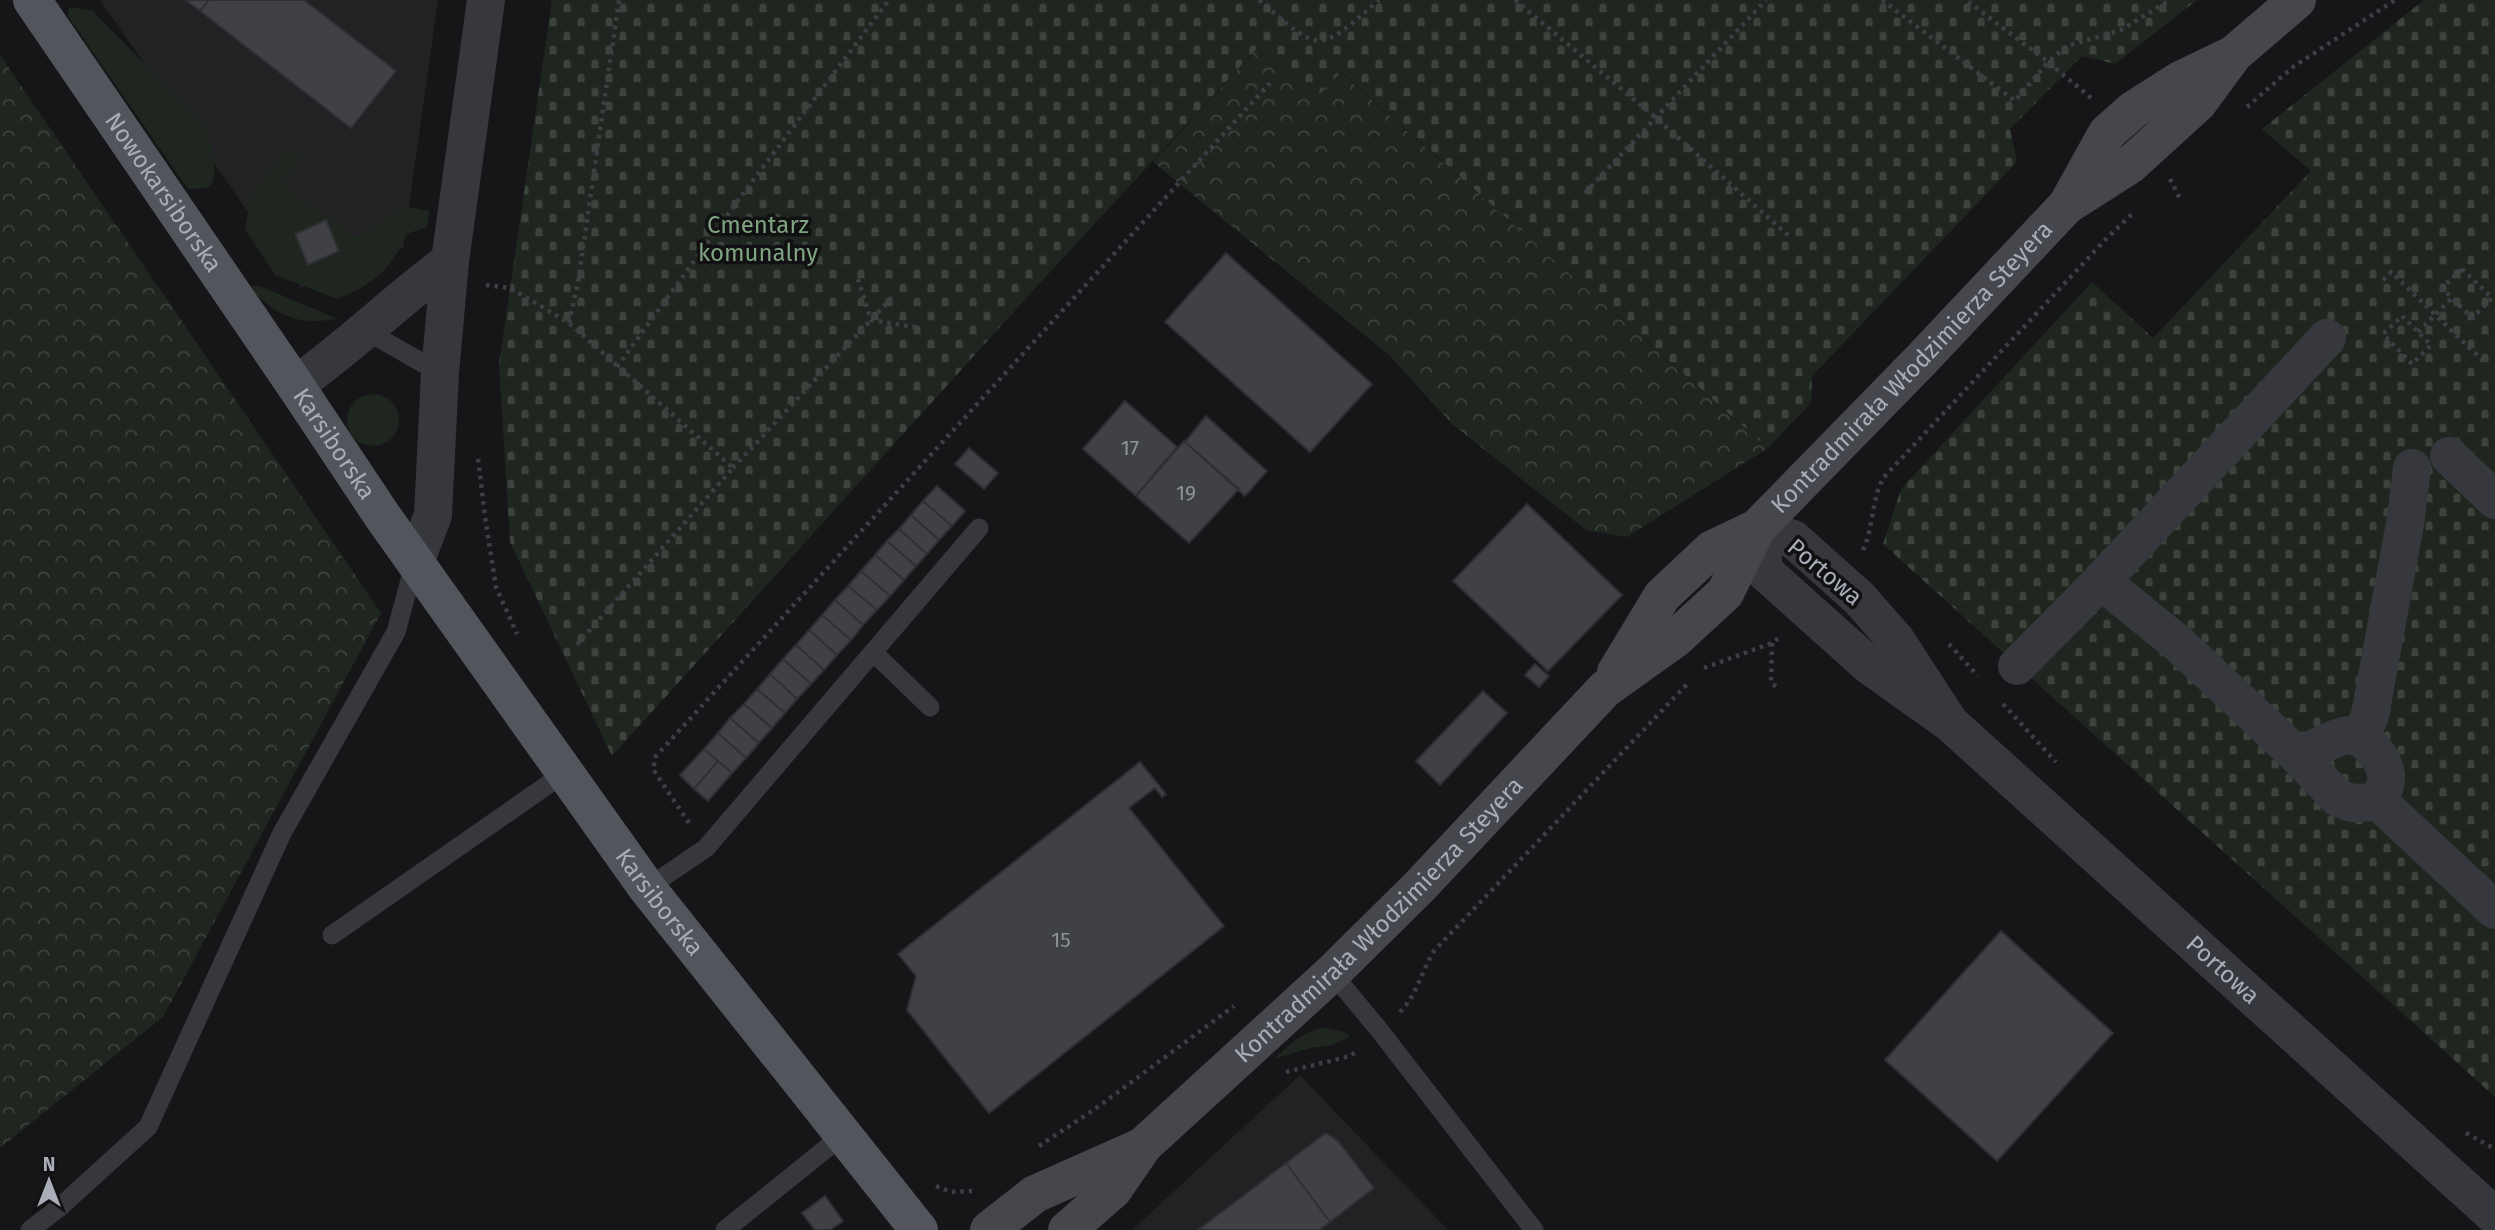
<svg xmlns="http://www.w3.org/2000/svg" width="2495" height="1230" font-family="'Fira Sans',sans-serif">
<style>
.built{fill:#222225}
.grass{fill:#1e261f}
.forest{fill:url(#forest-crowns)}
.cemetery{fill:url(#cemetery-stones)}
.building{fill:#404145;stroke:#303034;stroke-width:2}
.lines{fill:none;stroke-linecap:round;stroke-linejoin:round}
.path{stroke:#3d3f44;stroke-width:4.5;stroke-dasharray:3.5 5;stroke-linecap:butt}
.lane{stroke:#37383d;stroke-width:19}
.street{stroke:#37383d;stroke-width:38}
.secondary{stroke:#45474d;stroke-width:38}
.primary{stroke:#53555c;stroke-width:38}
.labels{text-anchor:middle;dominant-baseline:central;stroke-width:7;stroke-linejoin:round;paint-order:stroke}
.number-label{font-size:21px;fill:#8e929b}
.street-label{font-size:24px;fill:#a8adb8;stroke:#111113}
.park-label{font-size:24px;fill:#7fa381;stroke:#111113}
</style>
<defs>
<pattern id="forest-crowns" width="20" height="18" patternUnits="userSpaceOnUse" patternTransform="scale(1.75)"><rect width="20" height="18" fill="#1e261f"/><path d="M2 6a3 3 0 1 1 6 0M12 15a3 3 0 1 1 6 0" fill="none" stroke="#3c433d"/></pattern>
<pattern id="cemetery-stones" width="16" height="16" patternUnits="userSpaceOnUse" patternTransform="scale(1.75)"><rect width="16" height="16" fill="#1e261f"/><path d="M2 7V4a2 2 0 0 1 4 0v3zM10 15v-3a2 2 0 0 1 4 0v3z" fill="#3c433d"/></pattern>
</defs>
<rect width="100%" height="100%" fill="#161618"/>
<path class="built" d="M100,0h338l-35,248 -102,40z
M1300,1075l148,155h-316z"/>
<path class="grass" d="M69,7l24,4 112,115c8,17 11,37 8,56l-6,6 -19,1 -120,-173z
M289,147l13,11 -20,27 75,52 46,-31 26,5 -2,16 -20,7c-18,38 -32,49 -70,65l-62,-24 -30,-46 6,-36z
M252,286h8l78,33c-29,4 -50,3 -72,-16 -7,-5 -11,-8 -14,-17z
M347 420a26 26 0 1 1 52 0a26 26 0 1 1-52 0Z
M1324,1028l21,4 5,5 -18,8 -22,3 -36,11c15,-14 29,-28 50,-31z"/>
<path class="forest" d="M1257,48l59,50 24,-26 428,376 -141,89 -41,-7 -134,-106 -62,-68 -237,-194z
M0,55l381,558 -218,404 -163,131z"/>
<path class="cemetery" d="M552,0h1645l-82,64 -33,-8 -72,73 7,33 -205,214 -1,27 -43,45 -427,-376 -25,26 -59,-50 -229,248 -416,460 -102,-214 -11,-178z
M2424,0h71v1097l-612,-553 18,-55 191,-207 61,56 158,-167 -49,-42z"/>
<path class="building" d="M185,0h24l-9,11z
M209,0h95l92,71 -45,57 -151,-117z
M326,220l13,31 -31,14 -13,-31z
M1226,253l146,131 -62,68 -145,-130z
M1125,401l52,46 -41,49 -53,-47z
M1206,416l61,55 -22,25 -60,-54z
M1184,441l55,48 -50,54 -53,-47z
M969,448l29,25 -14,16 -29,-25z
M937,486l28,25 -13,15 -29,-25z
M923,501l29,25 -13,14 -28,-25z
M1527,504l95,91 -74,76 -95,-90z
M911,515l28,25 -12,14 -28,-25z
M899,529l28,25 -11,12 -29,-25z
M887,541l29,25 -12,14 -29,-25z
M875,555l29,25 -14,16 -29,-25z
M861,571l29,25 -13,14 -29,-24z
M848,586l29,24 -14,15 -28,-25z
M835,600l28,25 -12,15 -29,-25z
M822,615l29,25 -14,15 -28,-25z
M809,630l28,25 -13,15 -28,-25z
M796,645l28,25 -13,14 -28,-25z
M783,659l28,25 -14,15 -27,-25z
M1535,664l14,12 -10,11 -14,-12z
M770,674l27,25 -12,14 -28,-24z
M757,689l28,24 -13,15 -28,-24z
M1483,691l24,22 -67,72 -24,-24z
M744,704l28,24 -13,15 -29,-25z
M730,718l29,25 -13,15 -28,-25z
M718,733l28,25 -14,15 -28,-24z
M704,749l14,12 -24,28 -14,-14z
M718,761l14,12 -24,28 -14,-12z
M1140,762l26,32 -4,3 -7,-9 -26,20 95,118 -235,187 -82,-103 9,-34 -18,-22z
M2001,931l112,102 -116,128 -112,-101z
M1326,1133l12,8 36,47 -44,34 -44,-59z
M1286,1163l44,59 -11,8h-121z
M825,1196l18,25 -13,9h-15l-13,-17z"/>
<g class="lines">
<path class="path" d="M1259,0c63,54 58,54 120,0
M1515,0l141,118 133,118
M1882,0l133,101 33,-39 -82,-62
M2091,98l-43,-36 19,-16 54,-16 49,-30
M2247,107l46,-40 102,-67
M2170,179l11,22
M1585,193l181,-193
M2462,269l30,29 -20,20 -30,-30z
M858,279l13,41 49,8
M2383,280l8,-8 92,89
M486,285l24,3 59,35 164,145 -159,180
M2402,316l29,29 -19,19 -29,-30z
M569,323l9,-41 41,-282
M2418,332l34,-34
M617,367l128,-176 144,-191
M478,459l7,58 11,70 21,47
M733,468l162,-174
M1863,550c11,-23 8,-51 21,-73l221,-237 28,-27
M1772,643l-1,40 9,6
M1949,644l29,32
M1704,668l68,-25 8,-6
M2003,704l53,58
M689,823l-36,-54 3,-13 614,-673
M1400,1012c17,-17 21,-40 34,-61l256,-270
M1286,1072l64,-16 7,-5
M2466,1133l29,16
M1039,1146l56,-37 139,-103
M936,1186l15,6 21,-1"/>
<path class="lane" d="M365,330l75,43
M873,652l57,55
M647,888l59,-40 273,-320
M332,935l234,-163
M1332,973l48,58 154,199
M30,1230l30,-23 88,-80 134,-294 114,-201 19,-70
M725,1230l118,-95"/>
<g class="street">
<path d="M295,385c55,-38 101,-85 155,-124"/>
<path d="M2449,456l46,44"/>
<path d="M415,562l18,-47 7,-142 10,-112 36,-261"/>
<path d="M2101,581l79,64 118,111"/>
<path d="M2017,666l84,-85 226,-243"/>
<path id="s1" d="M1950,723l-54,-83 -37,-42 -66,-59 -36,-11 8,44 105,94 80,57 545,493"/>
<path d="M2360,738l10,-23 36,-197 6,-50"/>
<path d="M2379,802c3,-8 8,-18 7,-27 -2,-16 -20,-39 -36,-40 -12,0 -40,16 -52,21l40,42 14,5 27,-1 116,108"/>
</g>
<g class="secondary">
<path d="M2072,202l58,-37 68,-62 36,-49 63,-54"/>
<path d="M1616,672l46,-76 49,-46 46,-22"/>
<path d="M989,1230l46,-36 108,-48"/>
<path id="s2" d="M1067,1230l46,-40 31,-45 188,-172 88,-87 185,-197 70,-50 50,-46 32,-65 164,-168 146,-155 40,-72 26,-23 47,-30 54,-26"/>
</g>
<path class="primary" id="s3" d="M32,0l263,385 88,132 264,371 272,342"/>
</g>
<g class="labels">
<g class="number-label">
<text x="1130" y="448">17</text>
<text x="1186" y="493">19</text>
<text x="1061" y="940">15</text>
</g>
<g class="street-label">
<text stroke="none"><textPath href="#s3" startOffset="233">Nowokarsiborska</textPath></text>
<text stroke="none"><textPath href="#s2" startOffset="1214">Kontradmirała Włodzimierza Steyera</textPath></text>
<text stroke="none"><textPath href="#s3" startOffset="537">Karsiborska</textPath></text>
<text transform="translate(1825 572) rotate(40)">Portowa</text>
<text stroke="none"><textPath href="#s3" startOffset="1099">Karsiborska</textPath></text>
<text stroke="none"><textPath href="#s2" startOffset="441">Kontradmirała Włodzimierza Steyera</textPath></text>
<text stroke="none"><textPath href="#s1" startOffset="933">Portowa</textPath></text>
</g>
<g class="park-label">
<text x="758" y="225">Cmentarz<tspan x="758" dy="28">komunalny</tspan></text>
</g>
</g>
<g transform="translate(49 1181)" stroke="#111113" stroke-width="5" paint-order="stroke">
<path d="M0-5L12 26L0 18L-12 26Z" fill="#a8adb8"/>
<text y="-10" font-size="19" font-weight="bold" text-anchor="middle" fill="#a8adb8">N</text>
</g>
</svg>
